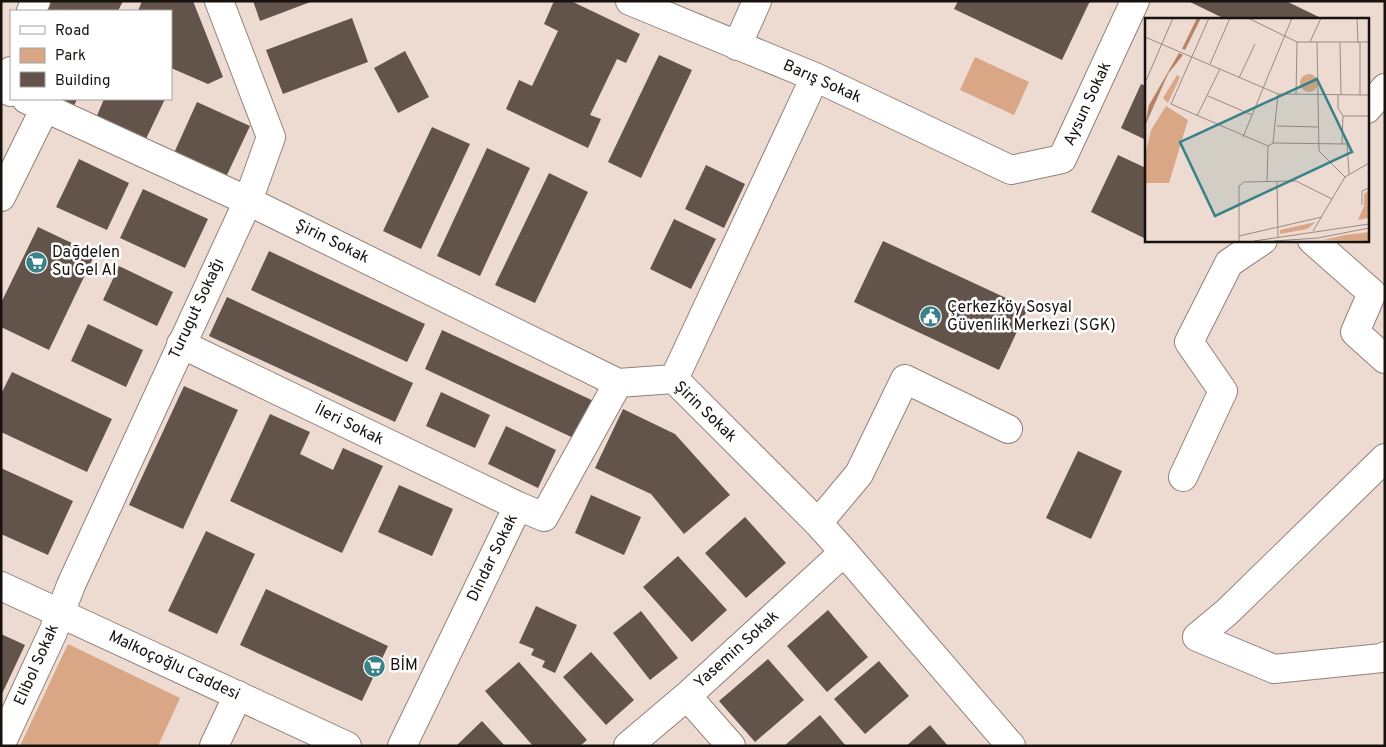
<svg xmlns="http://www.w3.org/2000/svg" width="1386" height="747" font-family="Overpass,sans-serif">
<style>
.green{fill:#d9a686}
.building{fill:#63544b}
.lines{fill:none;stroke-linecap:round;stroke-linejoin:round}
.minor-casing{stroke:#928278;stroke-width:30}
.minor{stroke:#fff;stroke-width:28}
.labels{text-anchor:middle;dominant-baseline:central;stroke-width:5;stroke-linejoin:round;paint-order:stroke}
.street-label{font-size:16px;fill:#18120f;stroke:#fff}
.poi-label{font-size:16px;fill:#18120f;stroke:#fff;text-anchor:start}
.inset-road{fill:none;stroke:#988b83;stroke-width:1}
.view{fill:#3a8289;fill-opacity:0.15;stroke:#3a8289;stroke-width:2.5}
.inset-edge{fill:none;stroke:#18120f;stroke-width:2.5}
</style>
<rect width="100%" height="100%" fill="#eddbd1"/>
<path class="green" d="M975,57l54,25 -15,33 -54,-25z
M68,644l112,54 -22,48h-138z"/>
<path class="building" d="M48,1h75l-5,10h-71l-3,-1z
M142,1h51l30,76 -15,7 -37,-16v-57h-33z
M253,1h60l-53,20z
M554,1h17l69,33 -14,29 -9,-4 -27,56 11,4 -13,29 -82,-39 13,-29 13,6 26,-55 -14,-7z
M958,1h132l-28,59 -108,-51z
M1188,1h98l37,18h-98z
M352,18l16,44 -85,32 -17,-44z
M405,51l24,46 -31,16 -24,-45z
M659,55l33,15 -51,108 -33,-16z
M1141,84l5,2v54l-25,-12z
M59,99h18l-3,7z
M104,99h61l-20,42 -49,-23z
M197,102l53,24 -24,51 -52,-24z
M432,127l38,17 -49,105 -38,-18z
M487,148l43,20 -50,108 -43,-20z
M1118,155l28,13v71l-55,-27z
M79,159l50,24 -22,47 -51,-23z
M706,165l39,19 -21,44 -39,-19z
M549,173l39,19 -53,111 -40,-18z
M143,189l65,30 -23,49 -65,-30z
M674,219l42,20 -25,50 -41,-20z
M38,227l57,27 -46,96 -48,-23v-24z
M883,241l145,67 -29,62 -145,-68z
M269,251l156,73 -18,38 -156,-72z
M119,266l54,26 -16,34 -54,-26z
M227,297l186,86 -18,39 -186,-86z
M88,324l55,26 -17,37 -55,-26z
M442,330l156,73 -18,38 -155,-72z
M12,372l100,47 -25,53 -86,-40v-38z
M184,386l54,24 -55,119 -54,-24z
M441,392l49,23 -15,33 -49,-22z
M623,409l52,25 55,61 -46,39 -33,-40 -56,-26z
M270,414l40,18 -10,22 33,16 10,-22 40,18 -41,87 -112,-52z
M506,426l50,24 -18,38 -50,-24z
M1078,451l44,20 -31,68 -45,-21z
M1,468l72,33 -25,54 -47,-21z
M399,485l54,24 -21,47 -54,-24z
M591,495l50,22 -17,38 -49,-22z
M745,517l41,46 -40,35 -41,-45z
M206,531l49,23 -38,80 -49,-23z
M678,556l49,54 -35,32 -49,-55z
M266,589l122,57 -26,55 -122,-56z
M536,606l41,19 -22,48 -13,-6 3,-6 -14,-6 3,-6 -15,-6z
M828,610l40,47 -41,35 -40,-46z
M641,611l37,47 -28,22 -37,-47z
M1,634l24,11 -24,51z
M591,652l43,48 -28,25 -43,-48z
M768,659l36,41 -49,42 -36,-41z
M879,661l30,35 -44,38 -31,-35z
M519,662l68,78 -7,6h-47l-48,-55z
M820,715l26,31h-62z
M482,721l23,25h-49z
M930,725l18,21h-42z"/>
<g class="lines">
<defs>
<path id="minor" d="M630,1l185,76 196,93 51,-11 73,-158
M31,11l5,-10
M737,46l20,-45
M11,71l-2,20 2,1
M26,99l222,102 370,182 56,-4 144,144 26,29 167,194
M1367,109l18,-21
M1,197l44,-89
M1312,240l60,53 -17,39 30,27
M181,344l337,162
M674,379l141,-302
M1385,458l-158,154 -30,25 77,32 108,-11 3,-2
M1183,477l40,-86 -34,-49 40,-79 34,-23
M818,523l41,-49 46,-95 103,50
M1,586l346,160
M687,696l44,50
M1,744l52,-112 18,-47 177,-384 23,-64 -52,-136
M214,746l24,-51
M402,746l116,-240 26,11 74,-134
M628,746l59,-50 157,-144"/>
</defs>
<use href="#minor" class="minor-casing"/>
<use href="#minor" class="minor"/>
</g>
<defs>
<symbol id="supermarket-disc" viewBox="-11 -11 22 22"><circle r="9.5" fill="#3a8289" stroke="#fff"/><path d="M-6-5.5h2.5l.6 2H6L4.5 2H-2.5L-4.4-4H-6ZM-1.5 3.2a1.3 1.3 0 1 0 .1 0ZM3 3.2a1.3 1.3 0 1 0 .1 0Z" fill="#fff"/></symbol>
<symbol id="civic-disc" viewBox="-11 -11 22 22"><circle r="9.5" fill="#3a8289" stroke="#fff"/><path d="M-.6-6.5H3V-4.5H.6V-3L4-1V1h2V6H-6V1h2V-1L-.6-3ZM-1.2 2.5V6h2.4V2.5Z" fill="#fff"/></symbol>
</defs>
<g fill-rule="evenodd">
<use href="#supermarket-disc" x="24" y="250" width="25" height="25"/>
<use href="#civic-disc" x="918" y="304" width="25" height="25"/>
<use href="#supermarket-disc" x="362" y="654" width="25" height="25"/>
</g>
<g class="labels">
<g class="street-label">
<text transform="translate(822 82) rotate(24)">Barış Sokak</text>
<text transform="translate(1088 104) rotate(-65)">Aysun Sokak</text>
<text transform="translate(332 242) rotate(26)">Şirin Sokak</text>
<text transform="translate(197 309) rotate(-65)">Turugut Sokağı</text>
<text transform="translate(705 412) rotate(44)">Şirin Sokak</text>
<text transform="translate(349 425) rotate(26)">İleri Sokak</text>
<text transform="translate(493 558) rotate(-64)">Dindar Sokak</text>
<text transform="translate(737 650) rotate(-42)">Yasemin Sokak</text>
<text transform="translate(37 665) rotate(-66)">Elibol Sokak</text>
<text transform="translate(174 666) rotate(25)">Malkoçoğlu Caddesi</text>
</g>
<g class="poi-label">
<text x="52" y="253">Dağdelen<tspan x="52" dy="18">Su Gel Al</tspan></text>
<text x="947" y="308">Çerkezköy Sosyal<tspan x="947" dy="18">Güvenlik Merkezi (SGK)</tspan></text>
<text x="390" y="666">BİM</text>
</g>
</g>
<g transform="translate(1145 18)">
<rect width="224" height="224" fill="#eddbd1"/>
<path d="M155 65a9 9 0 1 1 18 0a9 9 0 1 1-18 0ZM32,57l3,2 -12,26 -5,-5zM21,88l22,14 -19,63h-24v-28l6,-25zM224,172v28l-11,2 6,-14v-12zM171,204l-9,7 -27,5v-4zM224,214v9l-46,-1 22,-5z" fill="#d9a686"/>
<path d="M52,0h4l-16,32 -3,-1zM34,35l4,2 -15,19 -23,52 4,-21z" fill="#b68465"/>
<path class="inset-road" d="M64,0l-38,86 97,42 5,-3 74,1 2,30M103,0l49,24h72M212,0l1,25M0,19l133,57 91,1M165,24l11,-24M172,24l2,109 26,26M215,24v53M195,25l1,52M65,46l20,-46M94,60l16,-34M0,65l28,-65M151,77l1,-53M193,77v13l5,8 -1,28M63,78l44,19M52,98l23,-47M198,98h26M132,108l41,1M98,119l49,-119M128,125l5,-49M122,164l1,-36M132,164l1,55M217,187v-14l7,-3M168,213l32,-54 24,-14M94,218l83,-19M94,223v-55l5,-4 52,-1 36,18M109,223l115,-17M129,223l44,-3 51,-10"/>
<path class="view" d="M172,61l35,73 -137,64 -35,-74z"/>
<rect width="224" height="224" class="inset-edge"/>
</g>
<rect width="1386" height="747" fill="none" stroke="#18120f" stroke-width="5"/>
<rect x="10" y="10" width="162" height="90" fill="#ffffff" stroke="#a3a09f"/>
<rect x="20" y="26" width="25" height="8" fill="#ffffff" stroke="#a3a09f"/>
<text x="55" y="35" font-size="15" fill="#18120f">Road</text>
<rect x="20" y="48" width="25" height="15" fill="#d9a686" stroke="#a3a09f"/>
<text x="55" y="60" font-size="15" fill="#18120f">Park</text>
<rect x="20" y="72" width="25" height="15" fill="#63544b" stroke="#a3a09f"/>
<text x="55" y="85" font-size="15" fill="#18120f">Building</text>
</svg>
